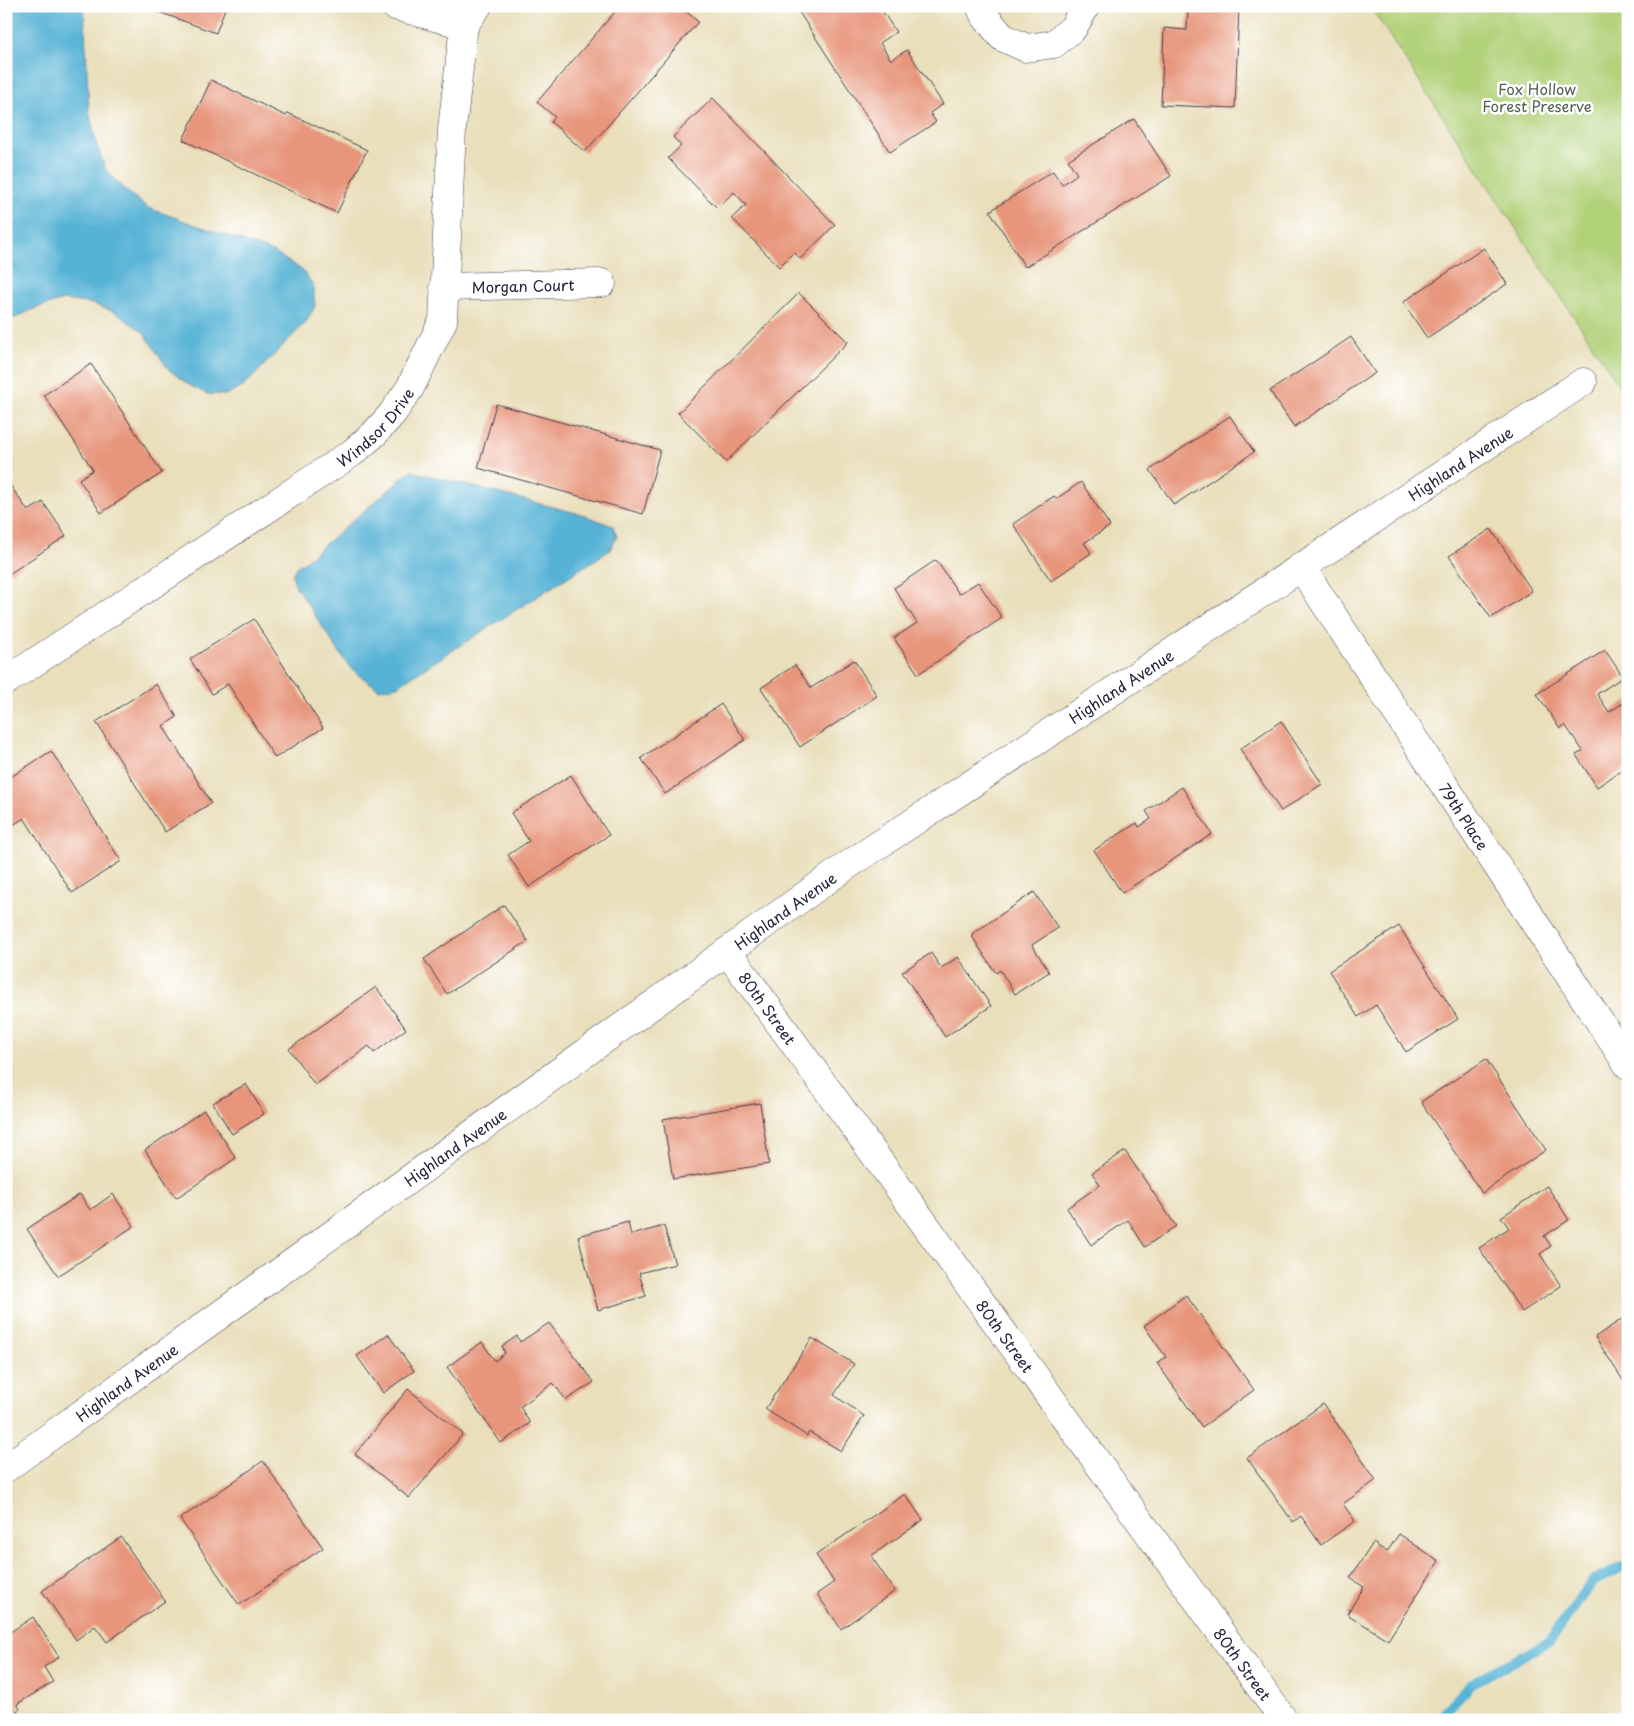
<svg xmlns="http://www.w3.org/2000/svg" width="1634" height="1726" font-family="'Playpen Sans',sans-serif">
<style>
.green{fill:#b2d27a;stroke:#6a7a5a}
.water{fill:#57b3d5;stroke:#3c6a88}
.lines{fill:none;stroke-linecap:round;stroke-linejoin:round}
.stream{stroke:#57b3d5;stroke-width:10}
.building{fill:#e7967c}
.minor-casing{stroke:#403e4e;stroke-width:29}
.minor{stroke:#fff;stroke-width:28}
.labels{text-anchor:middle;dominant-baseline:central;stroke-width:5;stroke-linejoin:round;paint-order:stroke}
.park-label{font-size:15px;fill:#546051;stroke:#fff}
.street-label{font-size:15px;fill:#22223b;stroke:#fff}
</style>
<rect width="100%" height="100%" fill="#fff"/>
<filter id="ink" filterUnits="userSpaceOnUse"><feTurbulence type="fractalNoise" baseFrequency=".02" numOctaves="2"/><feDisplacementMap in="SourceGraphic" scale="10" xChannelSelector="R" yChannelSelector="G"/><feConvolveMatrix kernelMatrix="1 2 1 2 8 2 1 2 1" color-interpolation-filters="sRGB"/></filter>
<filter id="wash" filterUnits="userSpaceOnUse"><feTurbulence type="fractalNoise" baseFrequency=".0096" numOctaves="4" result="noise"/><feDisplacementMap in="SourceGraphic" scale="20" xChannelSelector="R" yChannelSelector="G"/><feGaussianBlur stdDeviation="1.12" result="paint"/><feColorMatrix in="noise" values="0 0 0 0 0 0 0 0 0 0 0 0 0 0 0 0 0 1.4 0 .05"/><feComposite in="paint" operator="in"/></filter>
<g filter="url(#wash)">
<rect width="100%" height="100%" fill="#e9dfbb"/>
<path class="green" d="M1370,6h258v393z"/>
<path class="water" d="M6,6h78l5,106 8,33 8,24 19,20 24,19 125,44 29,18 11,15 2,21 -9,16 -63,65 -18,8 -18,-1 -18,-9 -21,-16 -24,-36 -29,-21 -22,-8 -29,-4 -28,8 -30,14z
M411,471l173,44 29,11 4,11 -7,13 -213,136 -18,3 -23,-16 -11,-12 -50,-76 -3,-10 4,-8 8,-5z"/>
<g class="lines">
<path class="stream" d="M1437,1720l35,-37 77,-41 43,-60 36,-18"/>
</g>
<g id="blocks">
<path class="building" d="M149,6h77l-10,27 -68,-25z
M620,6h60l18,16 -113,130 -34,-30 4,-5 -18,-15z
M795,6h84l17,26 -16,11 11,17 16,-10 36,54 -13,9 6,9 -46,30z
M1170,6h69l-4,102 -74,-3 3,-77 23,2 1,-20 -18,-1z
M211,80l75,36 2,-3 79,37 -30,63 -154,-73z
M713,98l122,127 -35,34 -6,-7 -15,15 -47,-49 14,-13 -12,-13 -17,16 -49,-50 13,-12 -8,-9z
M1134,119l37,57 -146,91 -35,-56 63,-40 9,14 15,-11 -9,-14z
M1484,248l23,36 -80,54 -24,-36z
M799,293l49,49 -122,120 -48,-49z
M1351,337l24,36 -81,54 -24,-36z
M91,364l71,109 -61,40 -22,-34 14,-9 -49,-75z
M496,404l164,46 -17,64 -165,-46z
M1230,416l24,36 -80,53 -24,-35z
M6,479l22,32 15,-9 23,34 -60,40z
M1081,482l29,44 -26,17 7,10 -40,28 -38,-57 41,-28 2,3z
M1491,529l41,62 -41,27 -42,-62z
M936,560l23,34 19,-12 24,36 -84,56 -24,-36 23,-15 -23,-35z
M254,619l69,109 -48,30 -47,-74 -16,10 -22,-35z
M1605,650l18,27 -26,17 12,18 19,-12v66l-31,21 -21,-32 7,-4 -18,-26 -5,4 -23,-35z
M854,660l23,36 -77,51 -39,-59 34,-23 16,23z
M156,684l21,33 -14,9 48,77 -46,29 -69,-110z
M721,704l24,36 -80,54 -24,-36z
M1281,721l41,63 -41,27 -41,-62z
M51,751l70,110 -49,32 -48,-75 -14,9 -4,-6v-41z
M571,775l38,60 -80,52 -21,-32 21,-14 -18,-28z
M1182,787l30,47 -90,59 -28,-43 43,-27 2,4 12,-8 -5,-8z
M1034,892l24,36 -26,17 17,27 -34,22 -15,-24 -4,3 -25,-38z
M504,905l24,36 -81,53 -23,-35z
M1399,926l59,93 -52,33 -30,-47 -18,12 -29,-46z
M931,953l10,15 17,-11 33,49 -46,31 -43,-65z
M376,987l30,42 -32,24 -5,-7 -54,39 -26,-36z
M1486,1059l60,91 -64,43 -61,-91z
M246,1084l18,30 -32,20 -19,-31z
M760,1103l9,61 -96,15 -10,-60z
M204,1110l32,48 -60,40 -31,-48z
M1125,1151l51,75 -31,21 -17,-27 -37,25 -24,-37 33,-23 -8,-12z
M1547,1186l22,34 -25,16 7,10 -11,8 21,32 -39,26 -43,-64 30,-20 -8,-11z
M80,1194l10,16 23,-16 21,32 -76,50 -31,-47z
M628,1222l3,13 33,-9 11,38 -36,9 7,23 -48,14 -20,-74z
M1186,1295l68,95 -52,37 -45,-64 9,-6 -22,-31z
M1628,1315v73l-33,-51z
M549,1323l45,59 -28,18 -13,-17 -33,24 10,16 -29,20 -54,-76 35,-25 13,19 10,-8 -3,-7 15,-10 3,6z
M388,1334l26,37 -31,22 -26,-37z
M812,1338l42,26 -20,31 30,21 -23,35 -32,-19 -2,4 -42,-27z
M408,1389l55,45 -54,64 -54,-44z
M1323,1404l53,76 -33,24 12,17 -34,24 -20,-29 -8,6 -46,-64z
M263,1461l60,87 -84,57 -59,-86z
M905,1494l18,26 -52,36 24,35 -54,38 -24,-35 17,-12 -18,-27z
M1399,1534l40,27 -51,79 -41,-26 17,-27 -14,-9 23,-35 14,9z
M121,1537l44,64 -58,41 -12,-16 -19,14 -34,-49z
M33,1617l26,40 -15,10 9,15 -36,22 3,5 -14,9v-83z"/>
</g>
</g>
<g filter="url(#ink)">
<use href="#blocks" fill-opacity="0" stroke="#403e4e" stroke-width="1"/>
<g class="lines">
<defs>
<g id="minor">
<path d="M395,6l69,19"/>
<path d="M980,6l4,9 18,22 24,11 28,-4 19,-16 13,-22"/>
<path id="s1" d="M444,287l158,-4"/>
<path id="s2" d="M1301,567l327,498"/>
<path id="s3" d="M6,681l346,-228 22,-19 18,-20 18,-26 33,-67 9,-192 12,-104 14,-19"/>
<path id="s4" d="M727,951l557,769"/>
<path id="s5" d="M6,1468l839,-601 738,-485"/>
</g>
</defs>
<use href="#minor" class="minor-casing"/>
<use href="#minor" class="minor"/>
</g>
</g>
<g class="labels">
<g class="park-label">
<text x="1537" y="88">Fox Hollow<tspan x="1537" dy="17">Forest Preserve</tspan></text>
</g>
<g class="street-label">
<text stroke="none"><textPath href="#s1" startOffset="79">Morgan Court</textPath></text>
<text stroke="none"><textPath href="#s3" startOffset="449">Windsor Drive</textPath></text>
<text stroke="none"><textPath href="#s5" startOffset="1768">Highland Avenue</textPath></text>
<text stroke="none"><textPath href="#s5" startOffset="1362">Highland Avenue</textPath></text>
<text stroke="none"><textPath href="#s2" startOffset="298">79th Place</textPath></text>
<text stroke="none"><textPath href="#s5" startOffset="958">Highland Avenue</textPath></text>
<text stroke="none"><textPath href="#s4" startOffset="70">80th Street</textPath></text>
<text stroke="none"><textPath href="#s5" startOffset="552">Highland Avenue</textPath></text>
<text stroke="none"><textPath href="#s4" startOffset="475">80th Street</textPath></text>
<text stroke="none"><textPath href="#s5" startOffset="148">Highland Avenue</textPath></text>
<text stroke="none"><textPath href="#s4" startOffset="880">80th Street</textPath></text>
</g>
</g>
<rect width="1634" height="1726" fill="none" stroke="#fff" stroke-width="25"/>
</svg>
